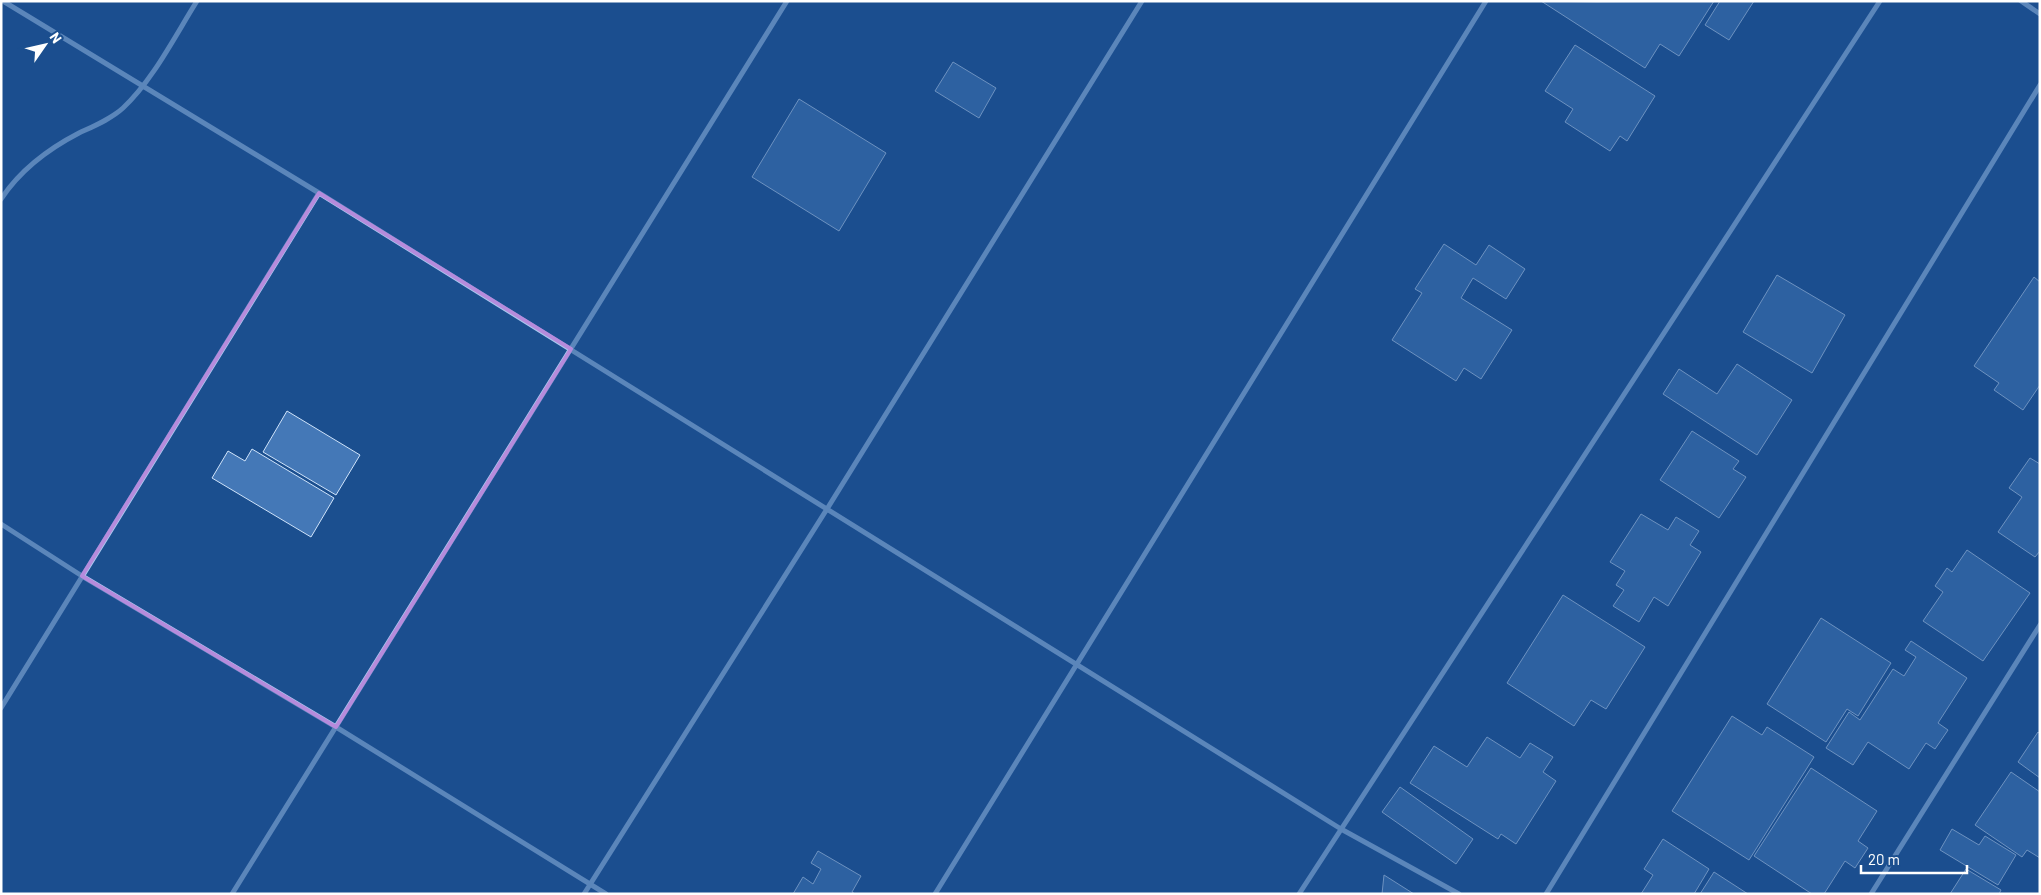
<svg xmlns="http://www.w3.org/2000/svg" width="2041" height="895" font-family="Barlow,sans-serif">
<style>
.building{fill:#4478b7;stroke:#cfe3fa}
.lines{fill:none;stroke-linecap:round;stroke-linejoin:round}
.street{stroke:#a9c9ee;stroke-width:5}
.marked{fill:none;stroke:#b68bdc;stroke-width:4;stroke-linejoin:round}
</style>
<rect width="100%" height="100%" fill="#1b4f8f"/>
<path class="building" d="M1541,1l56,1 117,-1 -35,55 -19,-12 -15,24z
M1720,1h34l-25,39 -24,-15z
M1575,45l80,51 -28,45 -7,-5 -10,15 -45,-29 8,-13 -28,-18z
M953,62l43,26 -17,30 -44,-27z
M799,99l87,54 -47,78 -87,-54z
M1444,244l32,21 13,-20 36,24 -19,30 -33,-21 -12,20 51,32 -31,49 -17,-11 -8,13 -64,-41 30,-47 -7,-4z
M1777,275l68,40 -33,58 -69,-41z
M2034,277l6,5v103l-17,25 -29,-20 5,-7 -25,-17z
M1737,364l55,36 -35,55 -94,-61 16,-25 38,25z
M287,411l73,44 -24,40 -73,-43z
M1692,431l47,30 -6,8 13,8 -27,41 -59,-38z
M252,449l82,49 -23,39 -99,-59 16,-27 17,10z
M2030,458l10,6v87l-5,6 -37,-25 24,-35 -13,-9z
M1641,514l27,16 8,-13 23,14 -9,14 11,7 -33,54 -14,-9 -15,25 -26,-16 11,-16 -8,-5 9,-14 -15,-9z
M1967,550l63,43 -47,68 -60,-40 20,-29 -8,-6 12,-18 5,4z
M1563,595l82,52 -39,62 -15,-9 -17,26 -67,-43z
M1821,618l70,45 -33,53 -11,-7 -21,33 -59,-38z
M1911,641l56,37 -29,45 10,7 -13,19 -9,-6 -17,26 -41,-27 -15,23 -27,-17 23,-36 11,8 33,-51 11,7 12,-19 -11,-7z
M1732,716l30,19 5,-8 47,30 -65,103 -77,-49z
M2038,732l2,2v44l-22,-16z
M1487,737l33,21 10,-15 23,14 -10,15 13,9 -40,63 -15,-10 -3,5 -88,-56 24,-37 33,21z
M1811,768l66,43 -19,30 10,7 -13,20 -10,-7 -21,33h-12l-58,-38z
M2011,772l29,20v66l-13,-8 -5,7 -47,-32z
M1400,787l73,52 -17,25 -74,-52z
M1952,829l27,16 6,-9 31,19 -18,30 -58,-35z
M1663,839l46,30 -15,25h-53l12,-19 -9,-6z
M818,851l43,25 -9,16 3,2h-62l10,-17 10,7 8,-15 -10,-6z
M1966,869l35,21 -2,4h-49z
M1714,872l34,22h-48z
M1384,875l30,19h-32z"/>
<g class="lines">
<path class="street" d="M3,1l316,192 1022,636 118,65
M2021,1l19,13
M1,199c20,-30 47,-50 78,-66 15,-7 32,-14 44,-25 30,-28 52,-72 74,-107
M1,524l81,52 254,151 270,167
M1,708l318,-515
M232,894l555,-893
M584,894l243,-385 315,-508
M935,894l551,-893
M1299,894l581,-893
M1546,894l494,-809
M1871,894l169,-269"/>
</g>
<path d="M0 0H2041V895H0ZM319,193l252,156 -235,378 -254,-151z" fill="#1b4f8f" fill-opacity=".55" fill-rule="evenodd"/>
<path class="marked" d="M319,193l252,156 -235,378 -254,-151z"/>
<rect width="2041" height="895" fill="none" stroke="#ffffff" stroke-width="5"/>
<g transform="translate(45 45) rotate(56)" stroke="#1b4f8f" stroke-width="4" paint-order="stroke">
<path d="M0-4L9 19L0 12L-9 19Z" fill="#ffffff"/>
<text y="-8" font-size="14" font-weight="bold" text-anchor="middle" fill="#ffffff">N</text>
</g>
<path d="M1861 865v8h106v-8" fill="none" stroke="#ffffff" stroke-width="2.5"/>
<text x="1868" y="865" font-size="15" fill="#ffffff" stroke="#1b4f8f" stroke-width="4" paint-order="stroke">20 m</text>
</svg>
